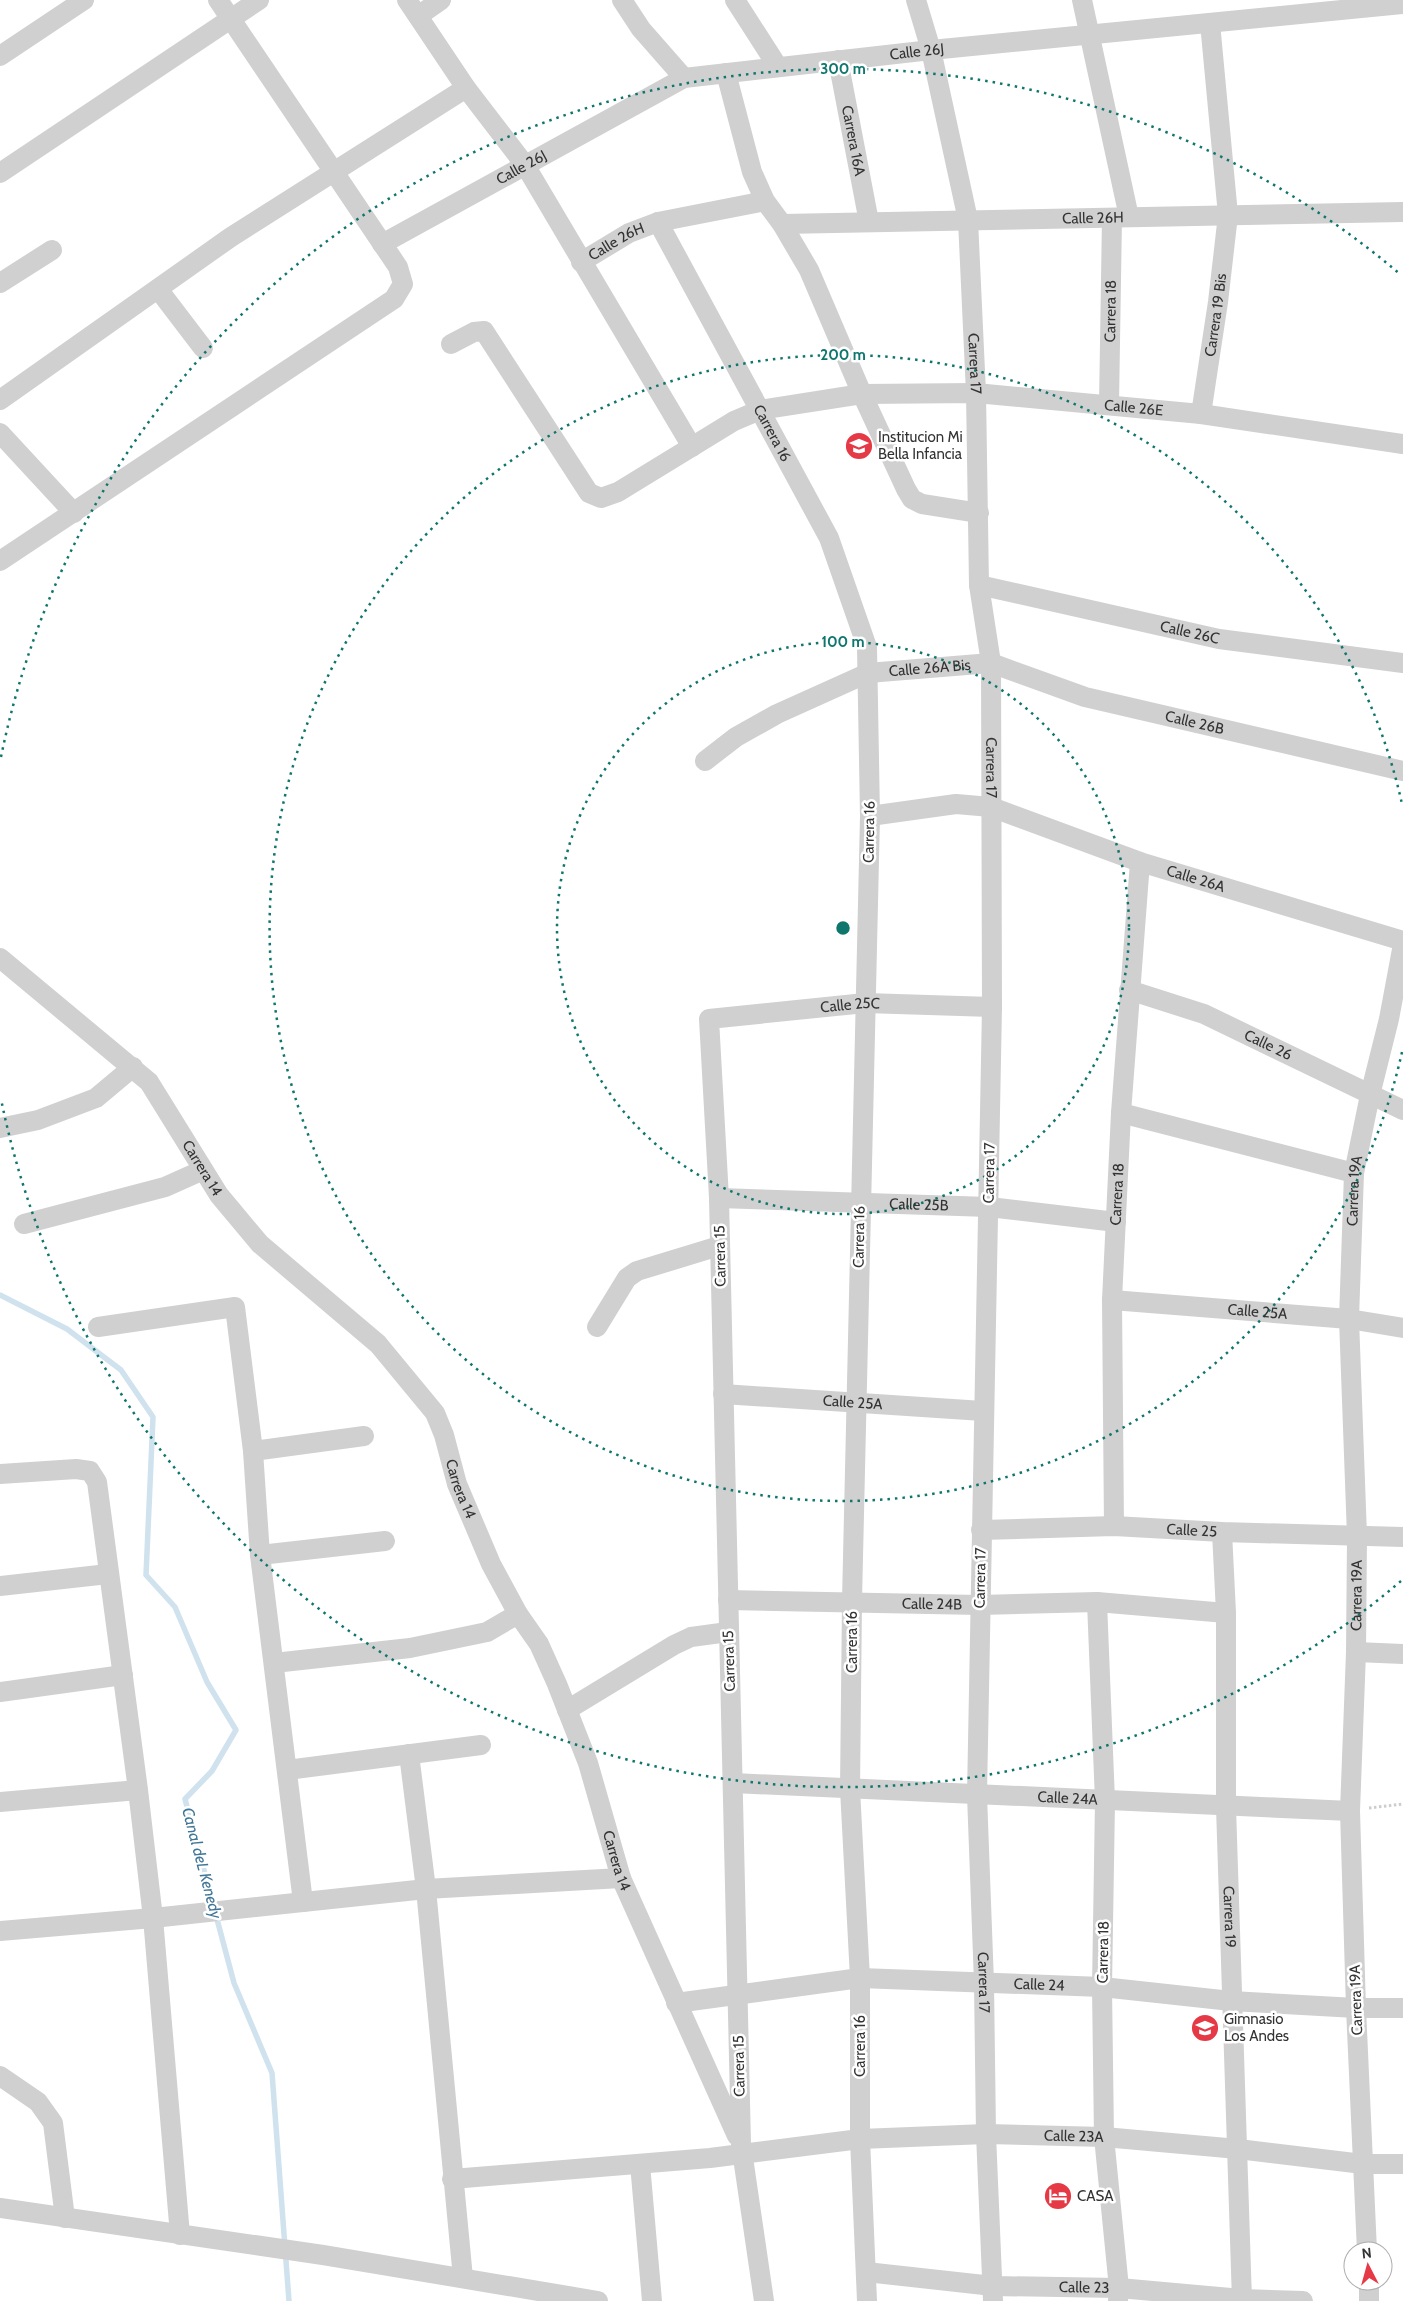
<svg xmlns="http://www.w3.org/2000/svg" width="1403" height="2301" font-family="Cabin,sans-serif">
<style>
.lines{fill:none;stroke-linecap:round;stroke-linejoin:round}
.stream{stroke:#cfe2ee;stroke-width:5.5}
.path{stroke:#cdcdcd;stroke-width:3;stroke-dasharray:2.5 2.5;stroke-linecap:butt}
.street{stroke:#d0d0d0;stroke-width:20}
.ring{fill:none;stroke:#0f766e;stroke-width:2.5;stroke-dasharray:2.5 5}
.labels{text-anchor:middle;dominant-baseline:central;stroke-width:5;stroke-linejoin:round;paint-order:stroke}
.street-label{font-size:15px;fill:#333;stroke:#fff}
.poi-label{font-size:15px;fill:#333;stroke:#fff;text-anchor:start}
.water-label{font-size:16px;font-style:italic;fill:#3f7597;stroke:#fff}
.centre{fill:#0f766e;stroke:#fff;stroke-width:2.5}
.ring-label{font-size:15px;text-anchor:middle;font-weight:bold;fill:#0f766e;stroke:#fff;stroke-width:5;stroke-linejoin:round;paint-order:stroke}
</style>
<rect width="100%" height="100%" fill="#fff"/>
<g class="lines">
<path class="stream" d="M0,1295l67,34 54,41 32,47 -7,158 29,32 32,75 29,48 -24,41 -27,28 49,184 38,90 17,228"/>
<path class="path" d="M1369,1808l34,-4"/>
<g class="street">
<path d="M407,0l59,88 59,77 167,282"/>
<path d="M622,0l19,29 43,49"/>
<path d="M735,0l43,67"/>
<path id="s1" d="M916,0l15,50 37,170 8,173 3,192 12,78 1,344 -15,788 7,188 2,151 7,167"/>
<path d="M1082,0l47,217"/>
<path d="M418,16l23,-16"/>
<path d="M0,56l84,-56"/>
<path id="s2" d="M838,60l31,162"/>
<path d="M726,73l26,99 13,29 17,23 27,46 53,124 44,95 6,10 10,5 57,9"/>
<path d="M0,173l259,-173"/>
<path id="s3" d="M658,222l171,316 38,109 3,169 -18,785 -2,188 10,189v161l7,162"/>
<path id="s4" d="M782,224l621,-12"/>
<path id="s5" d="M382,244l302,-166 247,-28 472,-46"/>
<path id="s6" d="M581,262l48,-29 29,-11 107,-21"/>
<path d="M0,283l52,-33"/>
<path d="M158,289l45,59"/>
<path id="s7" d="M451,344l23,-12 10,-1 105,162 12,5 17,-6 116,-71 26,-11 102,-16 114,-1 225,21 202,30"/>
<path d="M0,400l231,-163 235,-149"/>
<path id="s8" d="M1109,405l3,-187"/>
<path id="s9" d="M1201,414l17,-112 10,-87 -18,-192"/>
<path d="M0,433l74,80"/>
<path d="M0,561l394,-262 9,-15 -5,-17 -180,-267"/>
<path id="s10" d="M979,585l240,54 184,24"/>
<path id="s11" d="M705,761l31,-24 41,-23 91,-41 123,-10 94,34 318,74"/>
<path id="s12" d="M870,816l86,-12 35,3 149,55 263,79"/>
<path id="s13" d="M0,958l149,124 70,113 41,49 118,100 57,69 9,22 13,49 34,80 27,50 21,30 18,40 31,79 33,115 116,258"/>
<path id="s14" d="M1129,990l75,24 199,96"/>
<path d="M1121,1113l233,60"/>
<path d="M0,1128l38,-8 58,-22 37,-31"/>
<path id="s15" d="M719,1198l270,9 127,15"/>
<path d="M24,1224l141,-37 38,-17"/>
<path id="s16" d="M1112,1300l237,19 54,9"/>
<path d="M98,1327l137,-20 18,144 7,104 43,347"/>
<path d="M597,1327l30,-49 10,-7 82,-25"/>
<path id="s17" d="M723,1394l260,17"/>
<path d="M253,1451l111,-15"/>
<path d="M0,1474l76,-5 14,2 7,11 41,308 15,128 27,317"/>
<path id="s18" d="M1114,1526l-2,-226 9,-187 19,-251"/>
<path id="s19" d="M981,1530l133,-4 108,6 181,5"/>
<path id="s20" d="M1222,1532l4,81v194l16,494"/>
<path d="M260,1555l125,-14"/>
<path d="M0,1586l108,-12"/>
<path id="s21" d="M728,1600l252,5 117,-3 129,11"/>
<path d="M1097,1602l8,199 -3,186 2,150 15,151 -1,13"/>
<path d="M1356,1652l47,2"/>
<path d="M274,1663l136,-15 77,-16 31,-18"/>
<path d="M0,1692l123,-17"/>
<path d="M567,1710l107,-65 17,-8 37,-5"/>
<path d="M409,1754l17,135 37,389"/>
<path d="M287,1770l194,-25"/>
<path id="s22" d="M733,1783l617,28"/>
<path d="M0,1802l138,-12"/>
<path d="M0,1931l153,-13 273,-29 195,-11"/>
<path id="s23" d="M676,2003l184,-25 242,9 129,14 125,7h47"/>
<path d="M0,2076l38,26 15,21 12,95"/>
<path d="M640,2164l12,137"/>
<path id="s24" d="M452,2179l258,-21 150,-19 126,-5 118,3 134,12 125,15h40"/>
<path d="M0,2208l323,47 275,46"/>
<path id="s25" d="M1367,2251l-11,-243 -6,-197 6,-159 1,-116 -8,-217 5,-146 16,-78 19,-76 14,-75"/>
<path id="s26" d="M866,2272l127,14 126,2 123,11 61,2"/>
<path d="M1369,2281v20"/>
<path id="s27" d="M764,2301l-23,-157 -22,-946 -10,-179 156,-16 127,4"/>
</g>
</g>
<g class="ring">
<circle cx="843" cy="928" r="286"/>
<path d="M1402 1052A573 573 0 1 1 1402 804"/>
<path d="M1401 1581A859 859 0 0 1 1 1099M1 757A859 859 0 0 1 1401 275"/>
</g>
<defs>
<symbol id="school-disc" viewBox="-11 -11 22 22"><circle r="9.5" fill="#e63946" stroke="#fff"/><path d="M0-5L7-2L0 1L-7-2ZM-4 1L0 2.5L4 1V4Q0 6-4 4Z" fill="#fff"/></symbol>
<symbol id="hotel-disc" viewBox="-11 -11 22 22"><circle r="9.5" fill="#e63946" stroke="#fff"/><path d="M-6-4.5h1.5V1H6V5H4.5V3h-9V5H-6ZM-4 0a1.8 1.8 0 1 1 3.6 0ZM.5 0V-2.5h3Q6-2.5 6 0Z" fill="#fff"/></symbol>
</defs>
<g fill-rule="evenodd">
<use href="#school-disc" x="843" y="430" width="32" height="32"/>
<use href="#school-disc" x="1189" y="2012" width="32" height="32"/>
<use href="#hotel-disc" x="1042" y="2180" width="32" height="32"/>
</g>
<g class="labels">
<g class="street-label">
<text stroke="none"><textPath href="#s5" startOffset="579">Calle 26J</textPath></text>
<text stroke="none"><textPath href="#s2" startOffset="82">Carrera 16A</textPath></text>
<text stroke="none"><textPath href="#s5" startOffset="159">Calle 26J</textPath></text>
<text stroke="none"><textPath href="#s4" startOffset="311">Calle 26H</textPath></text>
<text stroke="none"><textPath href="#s6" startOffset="41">Calle 26H</textPath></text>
<text stroke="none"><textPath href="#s8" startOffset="94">Carrera 18</textPath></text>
<text stroke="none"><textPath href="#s9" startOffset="100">Carrera 19 Bis</textPath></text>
<text stroke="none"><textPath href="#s1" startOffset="370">Carrera 17</textPath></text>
<text stroke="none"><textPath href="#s7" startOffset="800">Calle 26E</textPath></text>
<text stroke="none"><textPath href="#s3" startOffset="240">Carrera 16</textPath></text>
<text stroke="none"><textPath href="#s10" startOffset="216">Calle 26C</textPath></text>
<text stroke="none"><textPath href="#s11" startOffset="248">Calle 26A Bis</textPath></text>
<text stroke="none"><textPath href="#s11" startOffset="522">Calle 26B</textPath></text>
<text stroke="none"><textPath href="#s1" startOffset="775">Carrera 17</textPath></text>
<text transform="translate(869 832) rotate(-89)">Carrera 16</text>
<text stroke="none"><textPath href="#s12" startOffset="339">Calle 26A</textPath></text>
<text stroke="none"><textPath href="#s27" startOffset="1426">Calle 25C</textPath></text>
<text stroke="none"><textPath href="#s14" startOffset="150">Calle 26</textPath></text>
<text stroke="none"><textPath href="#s13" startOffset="295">Carrera 14</textPath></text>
<text transform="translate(989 1173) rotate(-89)">Carrera 17</text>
<text stroke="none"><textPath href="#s25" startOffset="1061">Carrera 19A</textPath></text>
<text stroke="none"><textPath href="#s18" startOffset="332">Carrera 18</textPath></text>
<text stroke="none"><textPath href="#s15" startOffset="200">Calle 25B</textPath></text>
<text transform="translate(859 1237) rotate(-89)">Carrera 16</text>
<text transform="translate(720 1256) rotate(-91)">Carrera 15</text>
<text stroke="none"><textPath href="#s16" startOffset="146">Calle 25A</textPath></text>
<text stroke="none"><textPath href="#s17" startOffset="130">Calle 25A</textPath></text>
<text stroke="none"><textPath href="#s13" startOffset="715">Carrera 14</textPath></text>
<text stroke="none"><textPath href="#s19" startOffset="211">Calle 25</textPath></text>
<text transform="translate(980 1578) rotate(-89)">Carrera 17</text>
<text stroke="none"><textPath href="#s25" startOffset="656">Carrera 19A</textPath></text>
<text stroke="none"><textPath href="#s21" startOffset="204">Calle 24B</textPath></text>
<text transform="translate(852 1642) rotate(-90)">Carrera 16</text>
<text transform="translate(729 1661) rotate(-92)">Carrera 15</text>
<text stroke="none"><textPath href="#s22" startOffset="335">Calle 24A</textPath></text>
<text stroke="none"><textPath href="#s13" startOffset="1120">Carrera 14</textPath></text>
<text stroke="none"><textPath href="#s20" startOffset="385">Carrera 19</textPath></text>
<text transform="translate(1103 1952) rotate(-89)">Carrera 18</text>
<text stroke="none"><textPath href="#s1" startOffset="1990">Carrera 17</textPath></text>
<text stroke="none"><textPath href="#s23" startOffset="365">Calle 24</textPath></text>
<text transform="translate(1356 2000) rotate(-92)">Carrera 19A</text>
<text transform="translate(860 2046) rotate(-90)">Carrera 16</text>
<text transform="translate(739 2066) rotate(-91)">Carrera 15</text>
<text stroke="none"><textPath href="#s24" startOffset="624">Calle 23A</textPath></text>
<text stroke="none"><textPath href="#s26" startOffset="219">Calle 23</textPath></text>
</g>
<g class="poi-label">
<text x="878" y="437">Institucion Mi<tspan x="878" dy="17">Bella Infancia</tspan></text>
<text x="1224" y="2019">Gimnasio<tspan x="1224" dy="17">Los Andes</tspan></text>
<text x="1077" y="2196">CASA</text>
</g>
<g class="water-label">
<text transform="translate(202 1863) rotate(75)">Canal deL Kenedy</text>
</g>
</g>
<circle cx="843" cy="928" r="8" class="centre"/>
<g class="ring-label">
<text x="843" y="74">300 m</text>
<text x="843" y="360">200 m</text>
<text x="843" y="647">100 m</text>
</g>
<g transform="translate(1368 2266) rotate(354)"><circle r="24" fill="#ffffff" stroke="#adadad"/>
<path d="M0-4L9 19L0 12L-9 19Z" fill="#e63946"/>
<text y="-8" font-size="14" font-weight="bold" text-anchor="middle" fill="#333333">N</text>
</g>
</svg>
